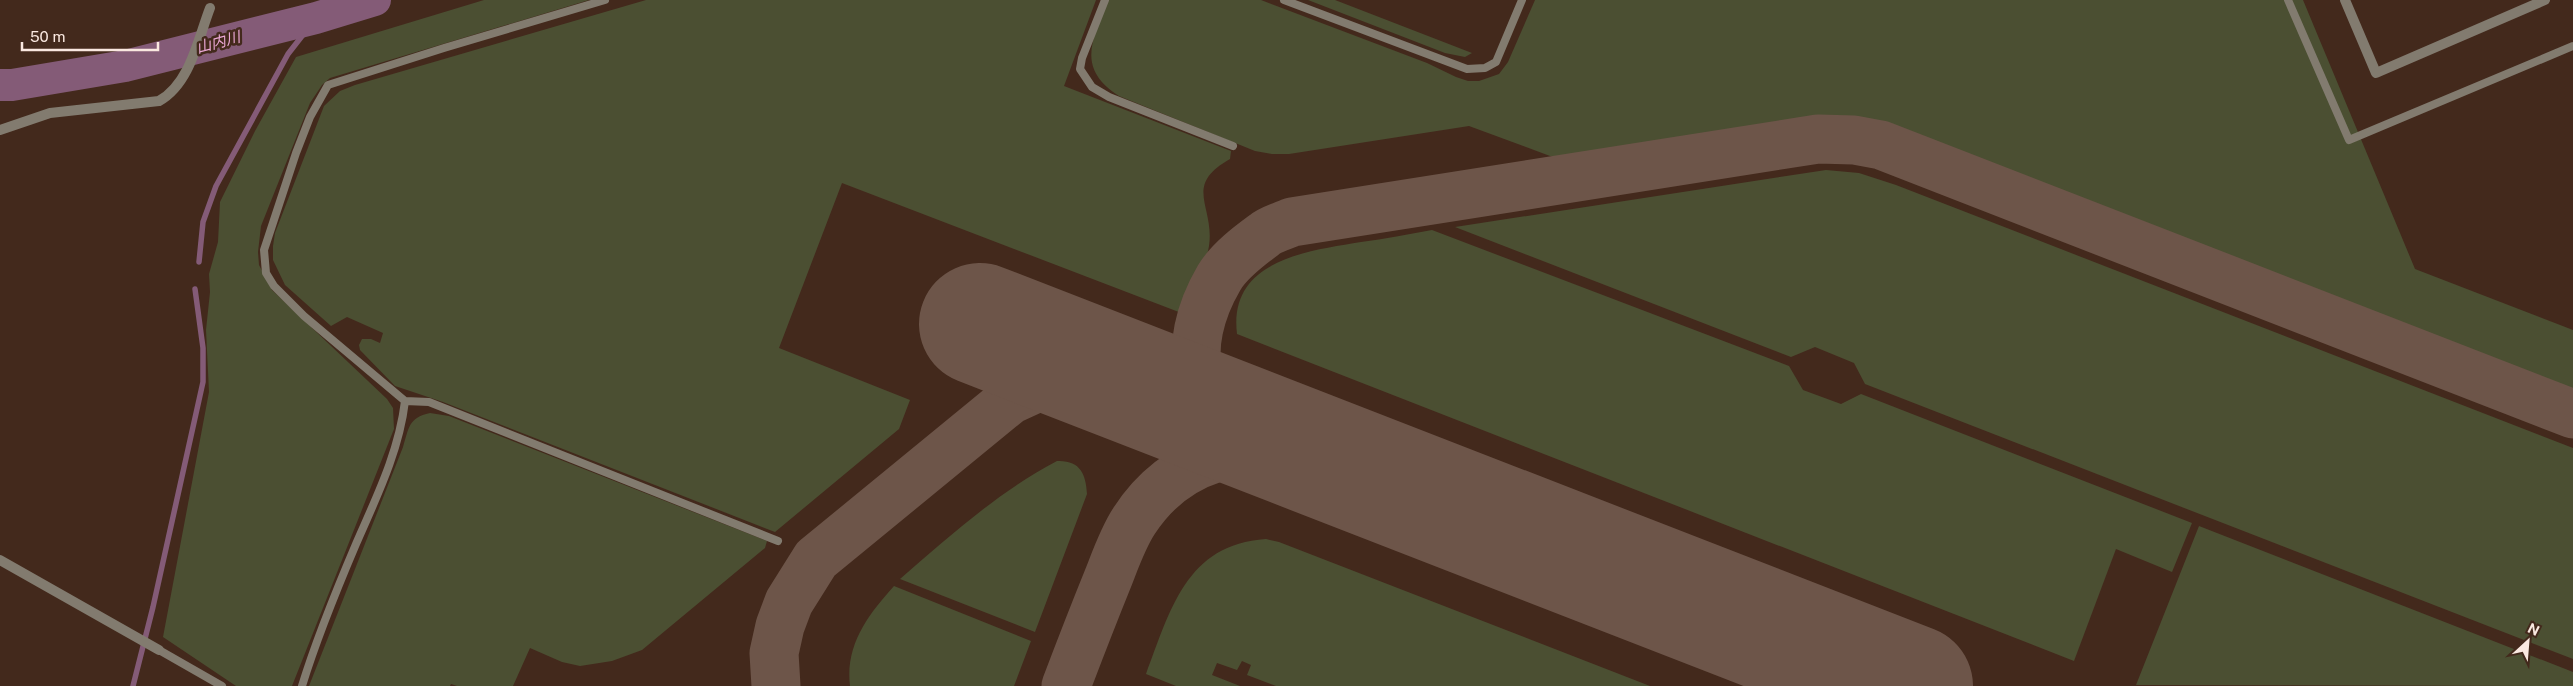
<svg xmlns="http://www.w3.org/2000/svg" width="2573" height="686" font-family="'Public Sans','Noto Sans JP',sans-serif">
<style>
.green{fill:#4b4f32}
.lines{fill:none;stroke-linecap:round;stroke-linejoin:round}
.stream{stroke:#845b77;stroke-width:5.5}
.river{stroke:#845b77;stroke-width:32}
.taxiway{stroke:#6d5549;stroke-width:49}
.runway{stroke:#6d5549;stroke-width:122}
.service{stroke:#827b6f;stroke-width:8}
.minor{stroke:#827b6f;stroke-width:10}
.labels{text-anchor:middle;dominant-baseline:central;stroke-width:5;stroke-linejoin:round;paint-order:stroke}
.water-label{font-size:15px;font-style:italic;fill:#eba8d6;stroke:#43291c}
</style>
<rect width="100%" height="100%" fill="#43291c"/>
<path class="green" d="M484,0h105l-259,78 -8,7 -12,18 -49,123 -3,26 1,13 13,25 115,109 6,9 1,21 -102,257h-56l-73,-49 46,-245 -3,-62 4,-38 -1,-18 9,-32 2,-40 35,-71 41,-74z
M646,0h450l-32,86 167,65 -1,8c-48,27 -15,47 -21,87 -4,23 -16,46 -25,68l-342,-131 -63,165 131,52 -11,29 -124,103 -332,-130 -48,-16 -35,-36 -1,-5 3,-6h9l9,4 3,-10 -36,-16 -16,9 -46,-41 -12,-25v-14l2,-13 49,-127 16,-15 15,-6z
M1108,0h153l166,63 29,14 12,4h11l20,-7 9,-12 27,-62h768l112,269 158,61v61l-29,-6 -638,-249c-33,-11 -63,-17 -97,-13l-236,35 -23,-2 -81,-30 -180,28h-17l-17,-3 -136,-55c-44,-28 -26,-57 -11,-96z
M1308,0h27l137,53 -7,4 -20,-4z
M1826,170l33,3 37,12 677,263v211l-708,-275 -11,-21 -39,-16 -24,10 -336,-130z
M1432,230l357,136 14,24 38,14 20,-10 331,129 -20,49 -56,-23 -42,112 -837,-327c-9,-74 70,-83 124,-92 24,-3 47,-8 71,-12z
M430,413l19,3 318,125 -2,7 -123,102 -30,11 -32,5 -18,-4 -32,-14 -17,38h-56l-6,-2 -1,2h-141l94,-239c6,-19 5,-29 27,-34z
M1057,461c23,-1 29,13 30,33l-52,138 -135,-53c51,-44 98,-87 157,-118z
M2199,526l374,146v14l-437,-1z
M1266,539l13,3 371,144h-374l-29,-11 4,-10 -9,-4 -5,9 -20,-7 -5,12 28,11h-64l-30,-12c24,-63 40,-130 120,-135z
M894,586l137,55 -17,45h-164c-5,-41 18,-71 44,-100z"/>
<g class="lines">
<path class="stream" d="M199,262l4,-40 13,-36 72,-132 28,-36
M133,686l20,-79 50,-225v-34l-8,-59"/>
<path class="river" d="M0,85h12l113,-19 191,-48 59,-18"/>
<path class="taxiway" d="M1245,428c-15,-12 -32,-26 -42,-44 -16,-33 -1,-77 16,-106 10,-17 30,-32 45,-43 7,-6 19,-9 28,-13l526,-83 36,1 27,5 692,269
M776,686l-2,-33 6,-27 9,-24 27,-43 194,-159 37,-17 32,-3 49,3
M1066,686c14,-37 28,-73 43,-110 7,-18 14,-38 25,-55 43,-66 110,-79 183,-66"/>
<path class="runway" d="M980,324l932,362"/>
<path class="service" d="M605,0l-161,48 -116,37 -18,32 -14,36 -32,97 2,23 8,13 30,30 101,85 24,1 349,139
M1105,0l-23,58 -2,11 12,18 17,10 124,49
M1284,0l183,69 18,-1 11,-6 26,-62
M2288,0l61,140 224,-94
M159,650l63,36
M302,686c15,-49 34,-95 54,-142 20,-46 43,-92 49,-143"/>
<path class="minor" d="M2345,0l31,73 169,-73
M0,130l50,-17 109,-12c31,-17 39,-62 51,-93
M0,560l159,90"/>
</g>
<g class="labels">
<g class="water-label">
<text transform="translate(218 42) rotate(-15)">山内川</text>
</g>
</g>
<g transform="translate(2528 641) rotate(26)" stroke="#43291c" stroke-width="4" paint-order="stroke">
<path d="M0-4L9 19L0 12L-9 19Z" fill="#fae8e0"/>
<text y="-8" font-size="14" font-weight="bold" text-anchor="middle" fill="#fae8e0">N</text>
</g>
<path d="M22 42v8h136v-8" fill="none" stroke="#fae8e0" stroke-width="2.5"/>
<text x="30" y="42" font-size="15" fill="#fae8e0" stroke="#43291c" stroke-width="4" paint-order="stroke">50 m</text>
</svg>
